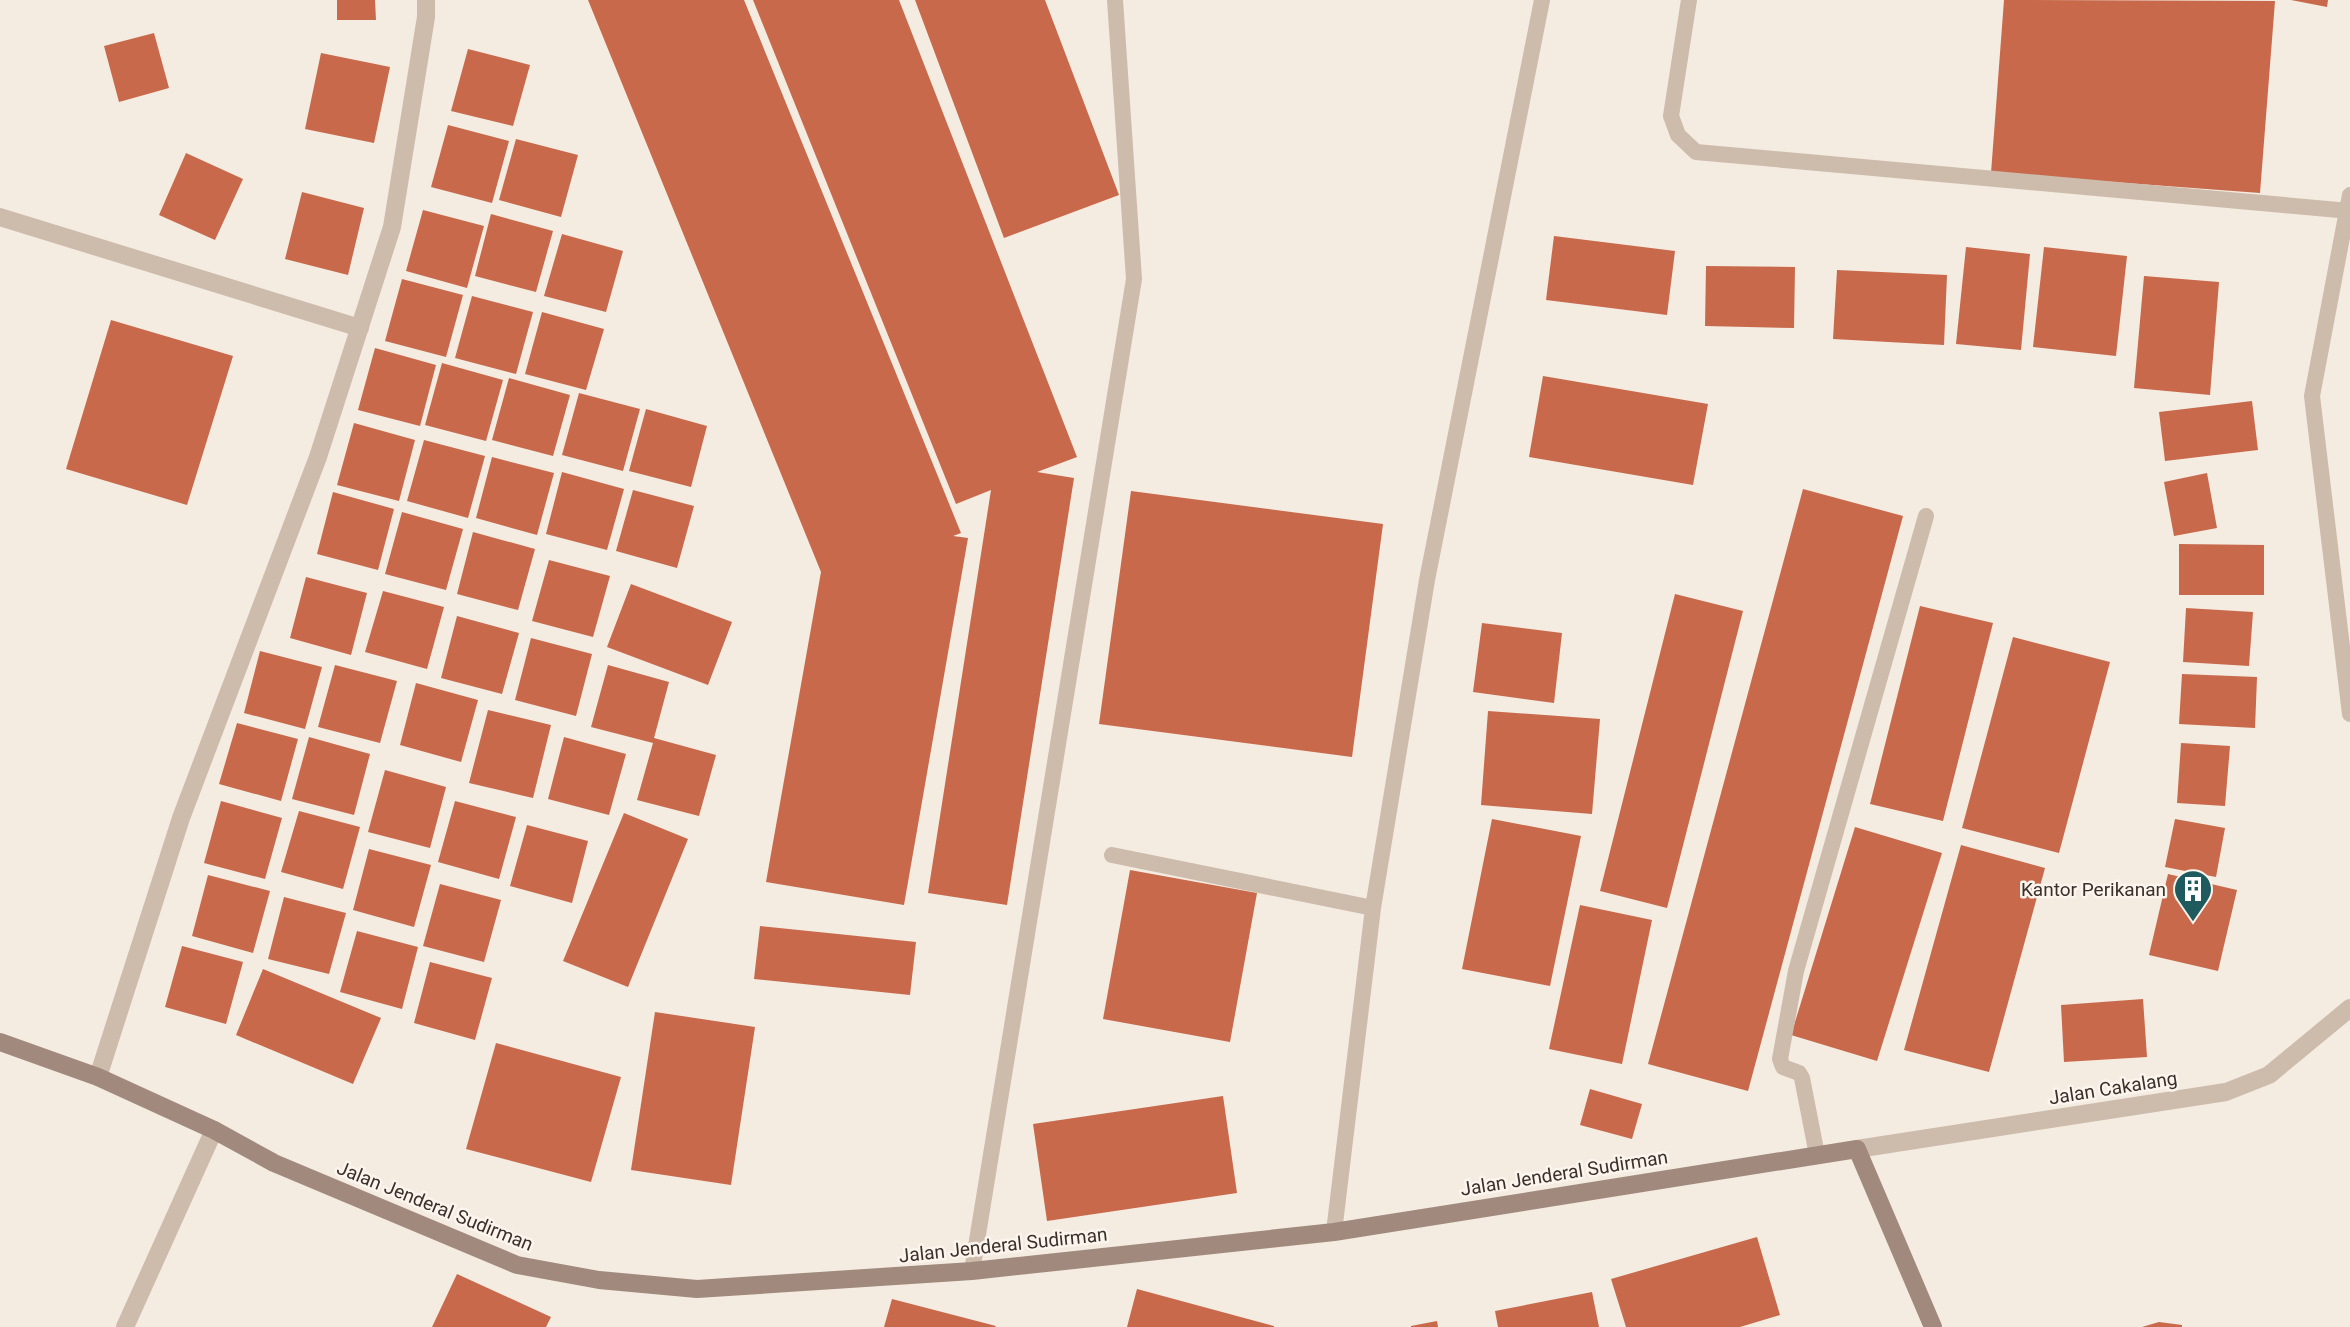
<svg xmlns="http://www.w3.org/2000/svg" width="2350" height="1327" font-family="Roboto,sans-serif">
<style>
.building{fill:#c8694b}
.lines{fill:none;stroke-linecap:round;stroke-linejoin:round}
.service{stroke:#cdbbac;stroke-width:16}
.minor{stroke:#cdbbac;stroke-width:18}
.secondary{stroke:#a18a7d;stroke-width:18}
.labels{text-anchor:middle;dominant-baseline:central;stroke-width:5;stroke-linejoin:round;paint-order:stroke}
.poi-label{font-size:19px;fill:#3b302b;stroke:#fbf5ee;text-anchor:end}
.street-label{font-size:19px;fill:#3b302b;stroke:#fbf5ee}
</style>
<rect width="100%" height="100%" fill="#f4ebe1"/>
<path class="building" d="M337,0h38l1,20h-39z
M588,0h156l217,533 -8,3 15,2 -64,367 -138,-23 55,-310z
M753,0h146l178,457 -40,15 37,6 -67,427 -79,-12 63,-403 -35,14z
M915,0h130l74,195 -115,43z
M2004,0l271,1 -15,192 -269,-20z
M2291,0h37l-1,7z
M154,33l15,55 -50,14 -15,-56z
M468,49l62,16 -17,61 -62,-15z
M321,53l69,14 -16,76 -69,-14z
M448,125l61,16 -17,62 -61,-16z
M516,139l62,16 -17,62 -62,-17z
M186,153l57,26 -28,61 -56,-25z
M302,192l62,16 -16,67 -63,-16z
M423,210l61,16 -17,62 -61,-17z
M491,214l62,17 -17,61 -61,-16z
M562,234l61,17 -17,61 -62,-16z
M1554,236l121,15 -8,64 -121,-15z
M1966,247l64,7 -9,96 -65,-6z
M2044,247l83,9 -11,100 -83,-9z
M1706,266l89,1 -1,61 -89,-2z
M1837,270l110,5 -3,70 -111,-6z
M2144,276l75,6 -9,113 -76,-7z
M402,279l61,16 -17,62 -61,-16z
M472,296l61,16 -17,62 -61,-16z
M542,312l62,17 -18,61 -61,-16z
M111,320l122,36 -46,149 -121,-36z
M375,348l61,17 -16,61 -62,-16z
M442,363l61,17 -17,61 -61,-16z
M1543,376l165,28 -15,81 -164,-28z
M509,378l61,17 -17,61 -61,-16z
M579,393l61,16 -17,62 -61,-16z
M2252,401l6,49 -93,11 -6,-49z
M646,409l61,17 -16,61 -62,-16z
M354,423l61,17 -16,61 -62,-16z
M424,440l61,16 -17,62 -61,-17z
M492,457l62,16 -17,62 -61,-17z
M562,472l62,17 -17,61 -61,-16z
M2207,473l10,55 -43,8 -10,-54z
M1803,489l100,27 -155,575 -100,-27z
M633,490l61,16 -17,62 -61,-17z
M1131,491l252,33 -31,233 -253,-33z
M333,492l61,17 -16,61 -61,-16z
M402,512l61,17 -17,61 -61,-16z
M473,532l62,17 -17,61 -61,-16z
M2179,544l85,1v50h-85z
M549,560l61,16 -17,61 -61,-16z
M306,577l61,16 -16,62 -61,-17z
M631,584l101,38 -24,63 -101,-38z
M383,591l61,16 -17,62 -62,-17z
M1675,594l68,17 -76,297 -67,-17z
M1920,606l73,17 -50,198 -73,-17z
M2186,608l67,4 -4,54 -66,-4z
M457,616l62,17 -17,61 -61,-16z
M1482,623l80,10 -8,70 -81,-11z
M2013,637l97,25 -51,191 -97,-25z
M531,638l61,16 -16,62 -61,-16z
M260,651l62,16 -17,62 -61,-16z
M335,665l62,16 -17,62 -62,-16z
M608,665l61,17 -15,56 62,17 -17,61 -62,-16 16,-57 -62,-16z
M2182,674l75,3 -2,51 -76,-4z
M416,683l62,17 -17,62 -61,-17z
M488,710l63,15 -18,73 -64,-15z
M1488,711l112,8 -8,95 -111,-9z
M237,723l61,16 -17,62 -62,-17z
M309,737l61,17 -16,61 -62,-16z
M564,737l62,17 -17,61 -61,-16z
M2181,743l49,3 -5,60 -48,-3z
M385,770l61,17 -16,61 -62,-16z
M221,801l61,17 -17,61 -61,-16z
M455,801l61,16 -17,62 -61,-17z
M299,811l61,16 -17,62 -62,-17z
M624,813l64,26 -60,148 -65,-26z
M1492,819l89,17 -31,150 -88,-17z
M2175,819l50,9 -9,49 -51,-10z
M527,825l61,16 -16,62 -62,-17z
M1855,827l87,26 -65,208 -86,-26z
M1961,845l84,23 -56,204 -85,-22z
M369,849l62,16 -17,62 -61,-17z
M1130,870l127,23 -27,149 -127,-23z
M2168,874l69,16 -19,81 -69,-16z
M208,875l62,16 -17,62 -61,-17z
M440,884l61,16 -17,62 -61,-16z
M284,897l62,16 -17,61 -61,-15z
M1580,905l72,15 -30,144 -73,-15z
M760,926l156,16 -6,53 -156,-16z
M357,931l61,16 -16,62 -62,-17z
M182,946l61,16 -17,62 -61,-17z
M430,962l62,16 -17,62 -61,-17z
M263,969l118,49 -28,66 -117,-49z
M2143,999l4,58 -83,5 -3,-57z
M655,1012l100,15 -24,158 -100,-15z
M496,1043l125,34 -30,105 -125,-33z
M1590,1089l52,15 -10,35 -52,-14z
M1223,1096l14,97 -190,28 -14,-97z
M1757,1237l23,78 -40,12h-114l-15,-48z
M457,1274l94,43 -5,10h-114z
M1137,1289l137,37v1h-147z
M1592,1292l7,35h-101l-3,-16z
M892,1299l104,27 -1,1h-111z
M1437,1321l1,6h-27v-1z
M2159,1322l23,3v2h-40z"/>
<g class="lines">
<path class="service" d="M1689,0l-18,116 7,19 18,17 654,59
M2350,195l-38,201 38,318
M1112,855l261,53
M1817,1155l-15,-77 -3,-5 -16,-6 -3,-8 16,-88 130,-455
M1334,1232l39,-324 54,-328 115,-580
M972,1271l162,-992 -19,-279"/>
<path class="minor" d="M0,217l360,111
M98,1077l83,-259 137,-361 74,-230 34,-210v-17
M1857,1149l369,-57 43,-17 81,-67
M125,1327l89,-197"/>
<path class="secondary" d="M0,1042l98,35 116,53 60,33 243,102 82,15 98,9 275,-18 362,-39 523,-83 76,178"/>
</g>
<defs>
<symbol id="building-pin" viewBox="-11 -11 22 30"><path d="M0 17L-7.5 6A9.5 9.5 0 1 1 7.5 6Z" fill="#1f5a5e" stroke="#fbf5ee"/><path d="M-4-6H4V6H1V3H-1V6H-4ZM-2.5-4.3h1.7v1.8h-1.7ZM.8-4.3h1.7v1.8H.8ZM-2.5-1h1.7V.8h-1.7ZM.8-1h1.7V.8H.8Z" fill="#fff"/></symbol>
</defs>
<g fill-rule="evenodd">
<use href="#building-pin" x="2171" y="867" width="44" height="60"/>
</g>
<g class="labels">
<g class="poi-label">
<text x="2166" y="889">Kantor Perikanan</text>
</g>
<g class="street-label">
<text transform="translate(2113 1088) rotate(-9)">Jalan Cakalang</text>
<text transform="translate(1564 1173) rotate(-9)">Jalan Jenderal Sudirman</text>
<text transform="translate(435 1206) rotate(22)">Jalan Jenderal Sudirman</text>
<text transform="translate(1003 1245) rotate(-6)">Jalan Jenderal Sudirman</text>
</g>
</g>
</svg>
